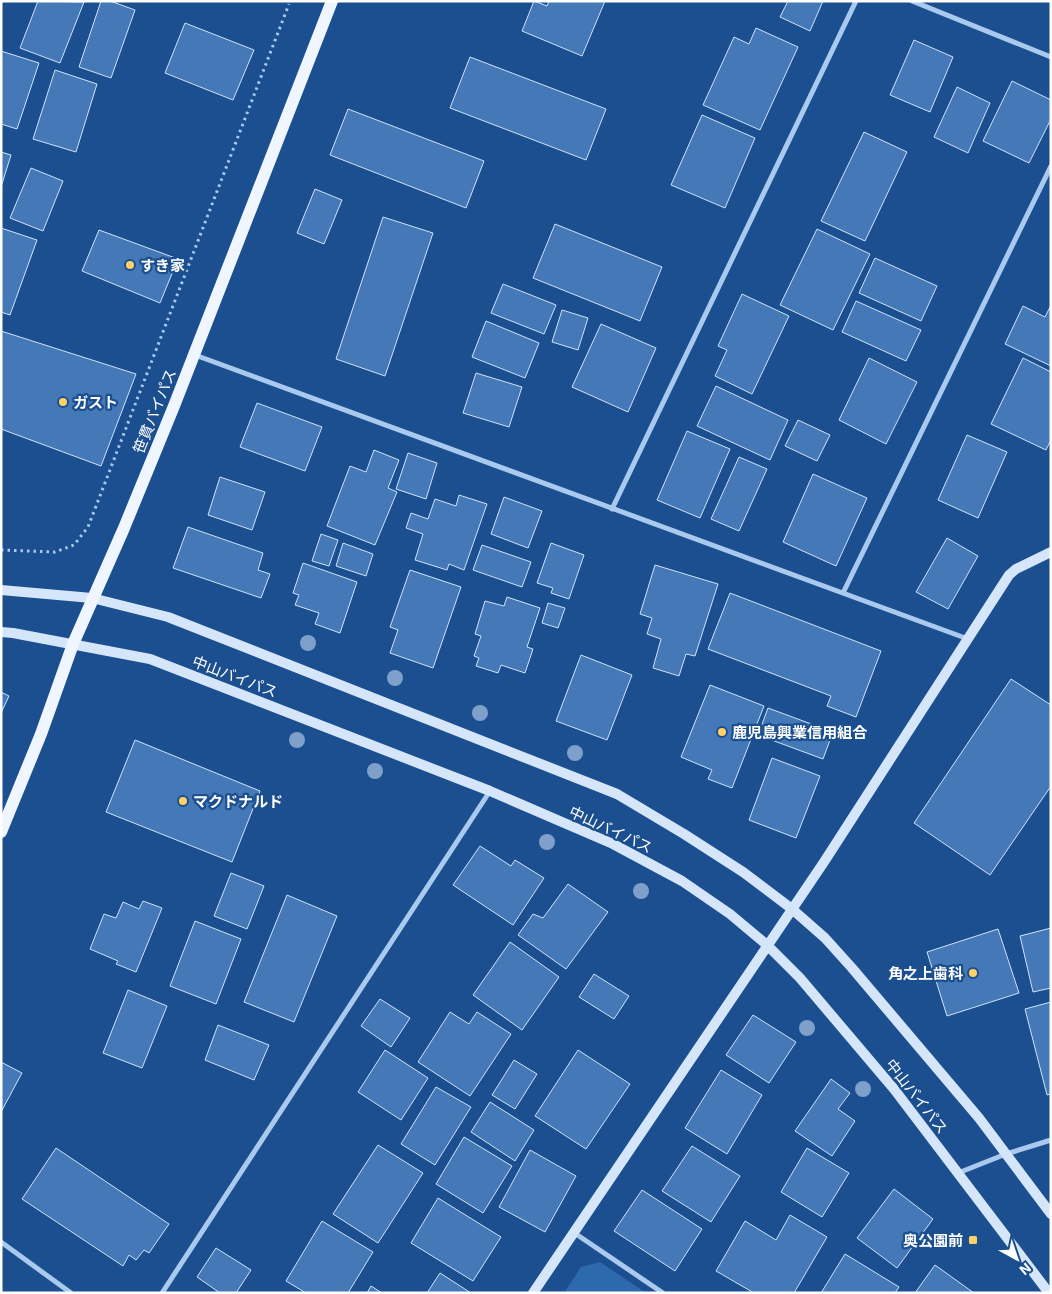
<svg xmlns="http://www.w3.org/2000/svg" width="1052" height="1294" font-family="'Exo 2','Noto Sans JP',sans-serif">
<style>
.green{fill:#2e69ad}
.building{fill:#4478b7;stroke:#cfe3fa}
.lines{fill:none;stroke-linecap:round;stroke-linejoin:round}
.path{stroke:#a9c9ee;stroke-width:3;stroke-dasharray:2.5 4;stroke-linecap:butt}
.street{stroke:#a9c9ee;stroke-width:5}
.secondary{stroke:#d6e6fa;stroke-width:10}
.primary{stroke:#f0f6ff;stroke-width:12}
.tree{fill:#7ea0ca}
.poi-dot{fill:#ffd166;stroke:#1b4f8f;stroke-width:2}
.labels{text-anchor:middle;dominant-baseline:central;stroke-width:4.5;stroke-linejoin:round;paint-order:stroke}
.poi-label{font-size:15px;font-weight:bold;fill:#fff;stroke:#1b4f8f;text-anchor:start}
.street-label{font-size:15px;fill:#fff;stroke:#1b4f8f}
</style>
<rect width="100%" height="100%" fill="#1b4f8f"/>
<path class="green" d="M600,1262l46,31h-82l17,-26z"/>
<path class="building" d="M38,1l46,1 -24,61 -40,-15z
M101,1h9l25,9 -24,68 -32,-11z
M534,1l13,5 2,-5h56l-23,55 -60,-25z
M788,1h35l-13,30 -30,-14z
M185,23l69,27 -21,50 -68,-27z
M756,28l42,19 -38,83 -57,-25 31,-68 15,7z
M914,40l39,17 -23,55 -40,-17z
M1,51l38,12 -22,66 -16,-5z
M470,57l136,52 -20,51 -136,-52z
M55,70l42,14 -21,68 -43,-13z
M1012,81l39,19v19l-22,44 -46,-22z
M957,87l33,16 -22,50 -34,-16z
M348,109l136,52 -18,47 -136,-53z
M702,115l53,23 -30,70 -54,-23z
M864,132l43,20 -42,89 -44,-20z
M1,152l10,3 -10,32z
M31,168l32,13 -20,50 -33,-13z
M315,189l27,11 -18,44 -27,-11z
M383,217l50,16 -48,143 -49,-17z
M555,224l107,43 -22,54 -107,-43z
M1,228l36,12 -27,75 -9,-3z
M817,229l53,25 -37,76 -53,-25z
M99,230l79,29 -18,44 -78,-32z
M875,258l62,28 -16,35 -62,-28z
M503,284l53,21 -12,29 -53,-21z
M742,294l47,22 -37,78 -37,-18 12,-26 -9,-4z
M856,301l65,29 -15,31 -64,-29z
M1051,305v61l-46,-22 18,-38 22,11z
M562,310l26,8 -10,32 -26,-8z
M486,321l53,22 -14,35 -53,-21z
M601,324l55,24 -28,64 -56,-25z
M1,331l135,43 -35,92 -100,-37z
M869,358l48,24 -31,62 -47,-24z
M1023,358l28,14v68l-5,10 -55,-26z
M476,373l46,14 -13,40 -46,-14z
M716,386l72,34 -18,40 -73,-34z
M257,403l65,24 -17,44 -65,-24z
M798,420l32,15 -13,26 -32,-15z
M687,431l43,18 -30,69 -43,-18z
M967,435l40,17 -29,66 -40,-18z
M374,450l25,10 -11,28 9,4 -22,53 -48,-19 23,-60 16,6z
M408,453l29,10 -11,36 -30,-10z
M739,457l28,12 -28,62 -28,-12z
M813,474l54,24 -31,68 -53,-24z
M220,477l45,15 -13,38 -44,-15z
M459,495l28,9 -23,66 -15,-6 -2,6 -32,-10 8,-26 -17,-6 5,-15 17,6 7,-20 21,7z
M504,497l38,14 -14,37 -37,-14z
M188,527l75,26 -5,17 12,4 -9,24 -88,-30z
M321,534l17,6 -9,26 -17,-5z
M947,538l31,18 -30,53 -32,-17z
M343,543l30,11 -7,22 -30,-10z
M551,543l33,12 -15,44 -18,-6 2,-5 -16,-5z
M482,545l49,17 -9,25 -49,-17z
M303,563l54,19 -17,51 -25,-9 4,-11 -24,-8 4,-10 -6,-2z
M655,565l63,19 -23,72 -9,-2 -7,22 -26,-8 8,-29 -14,-5 5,-16 -12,-4z
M410,570l51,17 -28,81 -43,-15 8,-23 -8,-3z
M730,593l151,58 -25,66 -29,-11 4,-10 -123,-47z
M507,597l33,11 -13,39 6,2 -8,24 -24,-8 -3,8 -22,-7 3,-8 -5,-2 7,-20 -6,-2 10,-33 19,5z
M548,603l17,5 -7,20 -16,-5z
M581,655l51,20 -25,65 -51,-19z
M1011,679l40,26v81l-61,89 -76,-52z
M710,685l54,21 -32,82 -24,-9 4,-9 -31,-13z
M1,692l8,4 -8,17z
M768,708l65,24 -10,27 -65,-24z
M135,740l125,51 -28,71 -126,-50z
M772,758l48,18 -24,62 -47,-18z
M480,846l31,20 4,-6 29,18 -31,47 -60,-40z
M231,873l33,13 -17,43 -33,-13z
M568,884l40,28 -42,57 -48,-34 15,-21 10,4z
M287,895l50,21 -43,106 -50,-20z
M143,901l19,7 -26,64 -20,-8 2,-3 -28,-12 14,-35 12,4 7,-16 16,7z
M195,921l46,18 -25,65 -46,-18z
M1051,928v60l-18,4 -13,-56z
M998,929l21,64 -72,23 -20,-64z
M510,942l49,35 -37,53 -49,-35z
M594,974l35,22 -15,23 -35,-22z
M128,990l39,16 -25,62 -39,-15z
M380,999l30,19 -19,29 -30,-21z
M1051,1002v92l-4,1 -22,-86z
M450,1012l19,12 8,-12 34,22 -41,62 -52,-34z
M753,1015l43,27 -27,41 -43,-28z
M218,1025l51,20 -15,35 -49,-20z
M385,1050l43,28 -27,42 -43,-28z
M578,1050l52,34 -44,65 -51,-33z
M514,1060l23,14 -22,35 -23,-14z
M1,1062l21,11 -21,39z
M721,1070l41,25 -35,59 -42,-26z
M831,1079l19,14 -12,16 17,12 -23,35 -37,-25z
M436,1087l35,20 -36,58 -34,-21z
M490,1102l44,28 -19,31 -44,-29z
M464,1137l48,29 -29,47 -47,-29z
M378,1145l45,28 -45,70 -45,-29z
M692,1146l48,30 -29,46 -49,-31z
M56,1148l113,76 -20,29 -5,-3 -8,10 -7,-5 -6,11 -101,-67z
M807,1148l42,25 -27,44 -41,-25z
M530,1150l46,26 -31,56 -46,-25z
M894,1189l39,30 -36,49 -40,-30z
M642,1190l60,39 -27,42 -61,-40z
M438,1198l63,39 -28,44 -62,-38z
M790,1215l37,22 -33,56h-40l-38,-22 29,-50 31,19z
M322,1221l51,31 -25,41h-42l-20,-12z
M216,1248l35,22 -15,23h-16l-23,-16z
M845,1254l54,33 -4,6h-74z
M935,1265l39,28h-59z
M440,1273l31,20h-44z
M371,1286l11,7h-15z"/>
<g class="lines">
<path class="path" d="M1,550l54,2 19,-7 14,-18 201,-523"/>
<path class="street" d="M912,1l139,56
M195,355l773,284
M612,509l244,-508
M843,593l208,-427
M958,1173l48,-19 45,-14
M573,1232l90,61
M1,1242l70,51
M162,1293l328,-502"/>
<path class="secondary" d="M1,590l91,8 76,19 449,177 67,40 59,38 49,37 33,29 27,30 127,150 72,96
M1,632l12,1 137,26 340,132 123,53 69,37 48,33 37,31 33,33 94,111 155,204
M533,1293l291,-431 185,-287 7,-6 35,-17"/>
<path class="primary" d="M1,832l40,-98 32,-90 51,-116 50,-122 158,-405"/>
</g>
<g class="tree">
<circle cx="308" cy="643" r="8"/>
<circle cx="395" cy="678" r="8"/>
<circle cx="480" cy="713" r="8"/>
<circle cx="297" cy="740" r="8"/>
<circle cx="575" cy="753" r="8"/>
<circle cx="375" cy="771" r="8"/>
<circle cx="547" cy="842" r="8"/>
<circle cx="641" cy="891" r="8"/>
<circle cx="807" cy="1028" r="8"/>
<circle cx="863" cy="1089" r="8"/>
</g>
<g class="poi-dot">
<circle cx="130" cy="265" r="5"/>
<circle cx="63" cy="402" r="5"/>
<circle cx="722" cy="732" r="5"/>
<circle cx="183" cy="801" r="5"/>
<circle cx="973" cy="973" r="5"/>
<rect x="968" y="1235" width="10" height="10" rx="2.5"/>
</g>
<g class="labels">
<g class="poi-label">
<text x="140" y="265">すき家</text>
<text x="73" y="402">ガスト</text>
<text x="732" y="732">鹿児島興業信用組合</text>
<text x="193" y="801">マクドナルド</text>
<text x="963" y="973" text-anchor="end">角之上歯科</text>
<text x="963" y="1240" text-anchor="end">奥公園前</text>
</g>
<g class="street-label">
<text transform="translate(154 411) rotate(-68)">笹貫バイパス</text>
<text transform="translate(235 676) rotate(21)">中山バイパス</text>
<text transform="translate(611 829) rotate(25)">中山バイパス</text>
<text transform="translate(917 1096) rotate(52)">中山バイパス</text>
</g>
</g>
<rect width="1052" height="1294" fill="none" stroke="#ffffff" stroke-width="5"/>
<g transform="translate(1017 1259) rotate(140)" stroke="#1b4f8f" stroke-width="4" paint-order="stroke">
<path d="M0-4L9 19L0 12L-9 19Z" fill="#ffffff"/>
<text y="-8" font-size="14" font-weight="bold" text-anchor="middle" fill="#ffffff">N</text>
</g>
</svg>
